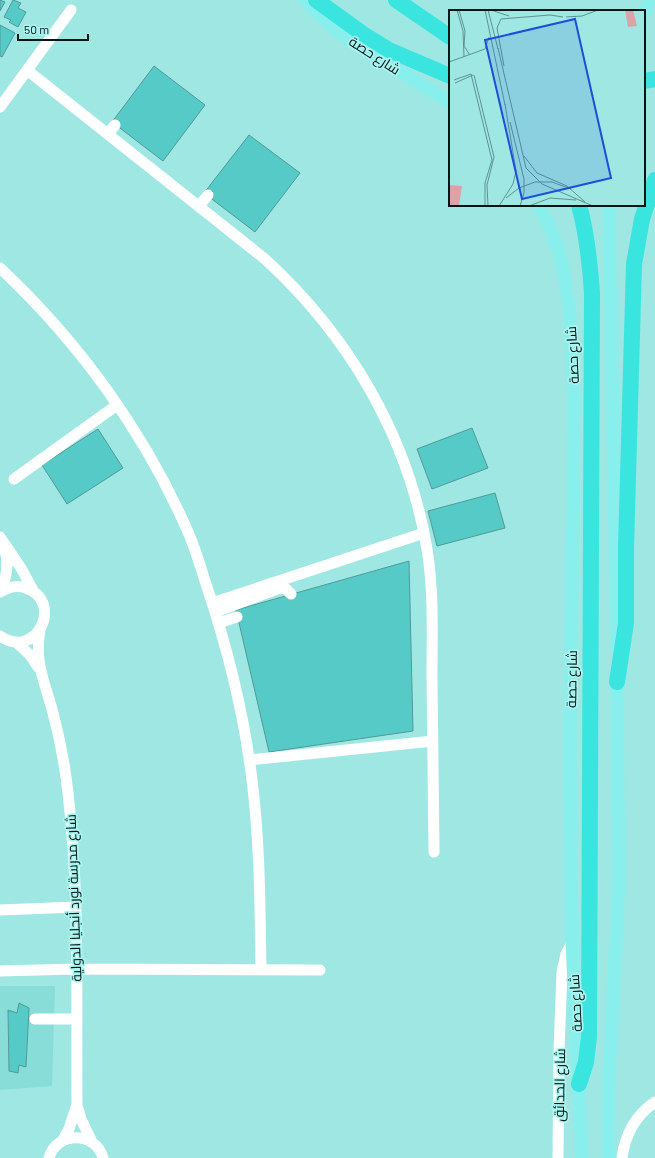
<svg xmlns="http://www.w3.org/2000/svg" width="655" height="1158" font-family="Barlow,Cairo,sans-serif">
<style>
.built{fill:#89ddd9}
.building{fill:#55cac6;stroke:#539a97}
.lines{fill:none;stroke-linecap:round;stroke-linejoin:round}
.minor{stroke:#fff;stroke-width:11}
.major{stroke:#89efec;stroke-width:13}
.highway{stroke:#3ae4df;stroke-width:16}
.labels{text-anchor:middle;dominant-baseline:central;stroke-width:3.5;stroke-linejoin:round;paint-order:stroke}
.street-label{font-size:14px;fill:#001615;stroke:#abf4f0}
.inset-road{fill:none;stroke:#5f9391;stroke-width:1}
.view{fill:#1d4ed8;fill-opacity:0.15;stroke:#1d4ed8;stroke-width:2}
.inset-edge{fill:none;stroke:#001615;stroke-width:2}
</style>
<rect width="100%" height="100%" fill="#9ee7e3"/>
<path class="built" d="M0,986h55l-3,100 -52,4z"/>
<path class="building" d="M0,0l5,2 -5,9z
M13,0l8,3 -3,5 8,4 -8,15 -9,-5 2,-2 -7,-3z
M0,25l15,8 -13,24 -2,-1z
M154,66l51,39 -42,56 -51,-39z
M249,135l51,38 -45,59 -51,-39z
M472,428l16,40 -56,21 -15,-40z
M98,429l25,39 -56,36 -25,-39z
M495,493l10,35 -68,18 -9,-35z
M409,561l4,170 -144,21 -33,-142z
M19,1003l10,5 -3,59 -7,-2 -1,8 -9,-2 -1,-61 9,3z"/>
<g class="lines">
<path class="minor" d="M27,70l238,189c84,77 143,177 162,290 7,43 5,86 5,129 1,58 1,116 2,174
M0,107l71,-97
M108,134l7,-9
M199,206l9,-11
M0,268c79,74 145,165 188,264 8,18 13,37 19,55 21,63 37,127 45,193 8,63 8,127 9,190
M14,479l103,-74
M0,537l21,31 13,24
M0,591c8,-15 9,-31 3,-47
M0,592c8,-5 18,-7 26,-4 39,14 10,73 -26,48
M212,603l212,-70
M215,612l65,-24 6,1 5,5
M218,623l19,-6
M40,630c-6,33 5,52 13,83 7,26 12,53 15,80 12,103 8,207 9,311l-8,25 -7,12
M16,642l14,13 8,12
M249,760l184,-19
M0,910l76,-3
M0,971l76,-2 244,1
M35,1019h41
M77,1105l4,14 11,23
M49,1158c7,-27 47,-27 54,0
M558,1158l1,-108 3,-78 4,-18 6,-11
M622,1158c3,-23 14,-43 33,-56"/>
<path class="major" d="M305,0c39,46 97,69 145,103
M644,12l7,-12
M539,205l14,30 8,23 4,21 5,37 4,81 -4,361 1,123 1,62 10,215
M609,205l8,444
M608,1158v-60l11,-217 -2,-208"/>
<path class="highway" d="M316,0l47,34 26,16 61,26
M396,0l54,37
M644,81l11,-2
M579,205c8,29 11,58 13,88l-3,744 -3,25 -7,22
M617,682l9,-59v-75l8,-284 8,-45 13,-39"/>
</g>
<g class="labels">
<g class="street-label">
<text transform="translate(375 55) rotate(33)">شارع حصة</text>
<text transform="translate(572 355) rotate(-93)">شارع حصة</text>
<text transform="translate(571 679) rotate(-89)">شارع حصة</text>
<text transform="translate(73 898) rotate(-92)">شارع مدرسة نورد أنجليا الدولية</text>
<text transform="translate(575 1003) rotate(-93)">شارع حصة</text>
<text transform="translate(559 1085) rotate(-89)">شارع الحدائق</text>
</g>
</g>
<g transform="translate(449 10)">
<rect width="196" height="196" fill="#9ee7e3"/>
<path d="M176,0h8l4,16 -9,1zM0,175l13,1 -3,20h-10z" fill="#dda2a8"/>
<path class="inset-road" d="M8,0l6,21 1,26M10,0l6,21 -1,15 6,9M36,0l20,95M39,0l10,39M42,0l18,6M117,7l16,-1 16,-6M49,38l28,120 16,16 51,22M0,52l36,-13 4,-12M55,56l-7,-38 4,-9 49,-4 13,2M22,64l21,86 -7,23v23M25,65l20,82 -7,28 1,21M5,70l17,-6M6,73l18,-8M61,112l14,57v14l-4,13M75,146l13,17 30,13 18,16M57,188l13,-10 16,-6h17l19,7M50,196l14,-22 3,-13 -11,-67M80,196l21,-8 26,2"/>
<path class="view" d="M126,9l36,159 -89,21 -37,-159z"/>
<rect width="196" height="196" class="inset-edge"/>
</g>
<path d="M18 34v6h70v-6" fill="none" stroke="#001615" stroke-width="2"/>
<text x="24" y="34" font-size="12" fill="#001615" stroke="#abf4f0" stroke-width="3" paint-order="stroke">50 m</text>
</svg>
